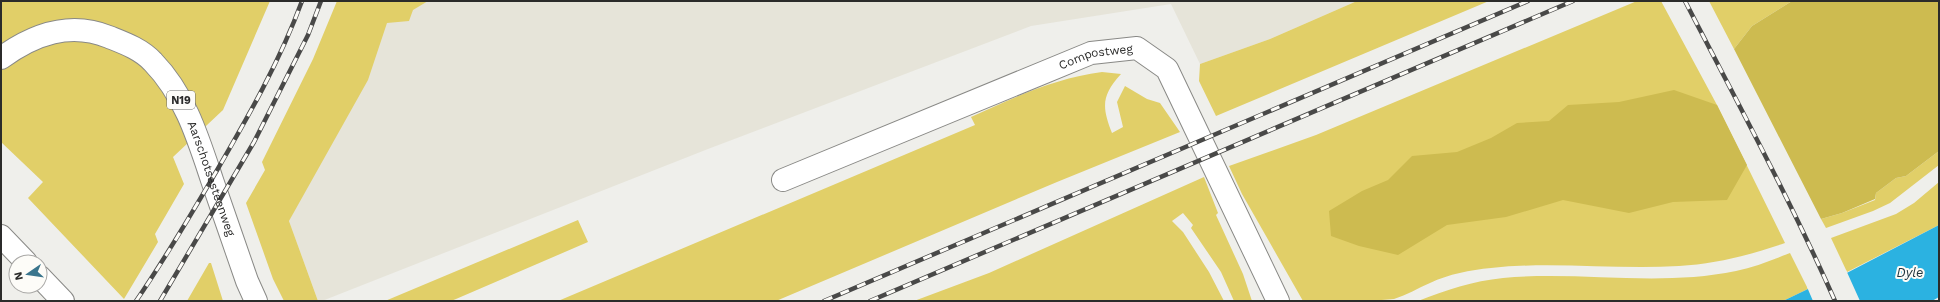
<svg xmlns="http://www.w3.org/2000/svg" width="1940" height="302" font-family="'Work Sans',sans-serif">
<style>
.built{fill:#e6e4d9}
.green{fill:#e1cf68}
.forest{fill:#cdbb50}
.water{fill:#2bb2e1}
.pier{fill:#efefeb}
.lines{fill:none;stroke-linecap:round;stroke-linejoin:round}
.minor-casing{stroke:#898986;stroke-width:24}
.major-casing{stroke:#898986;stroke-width:24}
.highway-casing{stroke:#898986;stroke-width:24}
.minor{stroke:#fff;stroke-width:22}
.major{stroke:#fff;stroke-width:22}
.highway{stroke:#fff;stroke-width:22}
.rail-casing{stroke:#494948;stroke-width:4.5}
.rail{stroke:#fdfcf8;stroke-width:3;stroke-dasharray:9;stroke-linecap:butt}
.labels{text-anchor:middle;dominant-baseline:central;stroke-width:4;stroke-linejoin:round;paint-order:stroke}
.shield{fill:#fdfcf8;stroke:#6a6a68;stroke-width:1}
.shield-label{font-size:11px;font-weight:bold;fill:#2b2b2a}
.street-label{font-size:12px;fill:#2b2b2a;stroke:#fdfcf8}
.water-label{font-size:13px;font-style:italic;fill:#20353e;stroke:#fdfcf8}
</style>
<rect width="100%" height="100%" fill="#efefeb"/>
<path class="built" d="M396,1h961l-87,38 -70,25 -29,-60 -140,22 -323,123 -386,152h-4l-29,-80z"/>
<path class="green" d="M1,1h269l-47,109 -50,47 11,27 -29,50 3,8 -34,57 -96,-101 15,-16 -42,-40z
M337,1h91l-15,9 -4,11 -22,2 -19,57 -79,141 29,80h-34l-11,-22 -27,-76 19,-33 -3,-8 51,-103z
M1357,1h132l-273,115 -17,-35 1,-17 70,-25z
M1637,1h24l56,104 68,138c-35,12 -69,21 -106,23 -63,4 -125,-5 -188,2 -21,2 -42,6 -61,15 -12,5 -23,12 -36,16 -26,3 -64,2 -91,2l-61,-107 -13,-28 87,-31z
M1709,1h83l-40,25 -18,23z
M1102,72l19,2c-20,22 -19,33 -9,59l11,-6 -6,-25 8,-16 22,13 13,4 20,29 -123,50 -281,119h-218l417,-176 -4,-8c42,-19 84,-39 131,-45z
M1939,151v14l-49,38 -17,8 -47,17 -5,-9 21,-6 33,-13 1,-7 20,-15 10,-2z
M1204,177l14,36 -2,2 27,59 9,27h-18l-13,-29 -30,-44 2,-3 -10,-12 -11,8 11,11 26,40 15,29h-310l75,-28z
M1939,182v43l-92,47 -16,-34 65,-24 18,-11z
M578,220l10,22 -132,57 -5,2h-66z
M1790,253l18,36 -25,12h-365c28,-11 55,-20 85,-23 77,-7 156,9 233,-7 19,-4 36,-11 54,-18z
M209,263h2l12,38h-36z"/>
<path class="forest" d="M1792,1h147v150l-33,25 -10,2 -20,15 -1,6 -33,14 -21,6 -87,-170 18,-23z
M1674,90l43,15 30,60 -20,35 -54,2 -44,11 -66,-13 -57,17 -59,8 -49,30 -39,-9 -28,-10 -2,-25 33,-20 26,-11 24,-24 45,-4 34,-14 26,-15 32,-2 19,-16 51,-3z"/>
<path class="water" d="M1939,225v72l-7,4h-149l25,-12h8z"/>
<path class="pier" d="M1846,270l14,31h-47l-6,-14h8z"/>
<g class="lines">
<defs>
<g id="minor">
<path id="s1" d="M783,180l308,-127 46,-5 30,21 111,232"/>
</g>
<g id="major">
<path id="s2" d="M1,58c33,-24 69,-37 108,-21 15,6 32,12 44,25 32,33 45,76 59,118 12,34 23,67 35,101l9,20"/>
</g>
<path id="highway" d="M1,236l25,26
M40,277l23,24"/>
</defs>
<use href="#minor" class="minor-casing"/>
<use href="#major" class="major-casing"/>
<use href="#highway" class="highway-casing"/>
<use href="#minor" class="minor"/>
<use href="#major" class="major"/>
<use href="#highway" class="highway"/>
<defs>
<path id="rail" d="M1685,1c51,99 105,198 150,300
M136,301c29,-42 54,-85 80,-129 32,-55 64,-111 86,-171
M160,301l94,-159 54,-107 13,-34
M824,301l704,-300
M870,301l703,-300"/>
</defs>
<use href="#rail" class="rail-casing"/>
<use href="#rail" class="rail"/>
</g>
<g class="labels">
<rect class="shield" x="167" y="91" width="28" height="18" rx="3"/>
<g class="shield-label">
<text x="181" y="100">N19</text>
</g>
<g class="street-label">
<text stroke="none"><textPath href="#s1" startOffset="337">Compostweg</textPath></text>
<text stroke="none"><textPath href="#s2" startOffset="298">Aarschotsesteenweg</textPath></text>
</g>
<g class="water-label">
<text x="1910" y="272">Dyle</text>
</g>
</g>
<rect width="1940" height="302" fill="none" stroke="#2b2b2a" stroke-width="4"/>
<g transform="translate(28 274) rotate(257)"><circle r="19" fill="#fdfcf8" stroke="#a9a8a6"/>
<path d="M0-3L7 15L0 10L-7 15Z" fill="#3a758d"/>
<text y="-6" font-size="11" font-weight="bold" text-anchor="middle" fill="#2b2b2a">N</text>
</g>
</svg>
